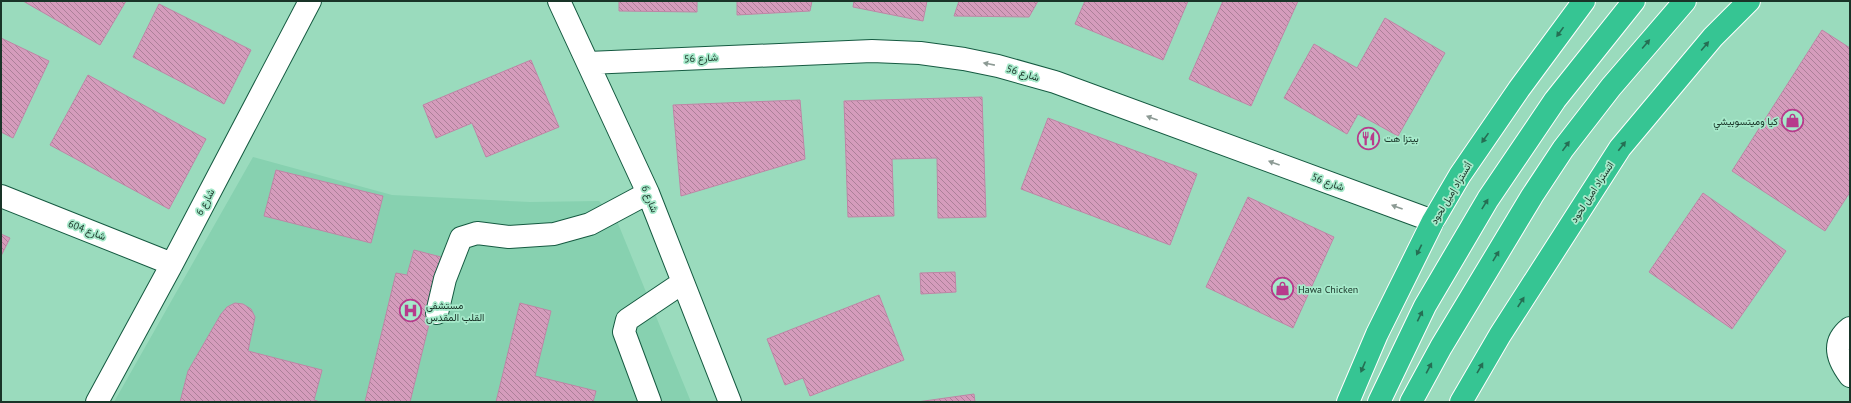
<svg xmlns="http://www.w3.org/2000/svg" width="1851" height="403" font-family="'PT Sans',Vazirmatn,sans-serif">
<style>
.built{fill:#87d1b0}
.building{fill:url(#building-back-hatch);stroke:#be86a6}
.lines{fill:none;stroke-linecap:round;stroke-linejoin:round}
.minor-casing{stroke:#155a41;stroke-width:24}
.highway-casing{stroke:#fff;stroke-width:24}
.minor{stroke:#fff;stroke-width:22}
.highway{stroke:#36c593;stroke-width:22}
.oneway{fill:#256e53}
.oneway2{fill:#8c9a94}
.labels{text-anchor:middle;dominant-baseline:central;stroke-width:3.5;stroke-linejoin:round;paint-order:stroke}
.street-label{font-size:10px;fill:#193428;stroke:#a6e9ca}
.poi-label{font-size:10px;fill:#193428;stroke:#a6e9ca;text-anchor:start}
</style>
<defs>
<pattern id="building-back-hatch" width="6" height="6" patternUnits="userSpaceOnUse"><rect width="6" height="6" fill="#d59cbc"/><path d="M-1 5l2 2M0 0l6 6M5-1l2 2" fill="none" stroke="#ac8099"/></pattern>
</defs>
<rect width="100%" height="100%" fill="#9adbbd"/>
<path class="built" d="M253,157l139,38 138,7 69,-1 18,20 74,181h-577z"/>
<path class="building" d="M23,1h103l-26,44z
M619,1h78v11l-78,-1z
M737,1h75l-2,10 -73,4z
M854,1h73l-4,20 -70,-14z
M959,1h79l-9,16 -75,-1z
M1085,1h103l-25,59 -88,-36z
M1223,1h75l-47,105 -62,-27z
M159,4l92,46 -27,54 -91,-47z
M1385,18l60,35 -47,83 -40,-22 -11,20 -63,-36 30,-54 43,24z
M1822,30l28,18v144l-25,39 -93,-60z
M1,38l48,23 -36,77 -12,-6z
M531,60l28,67 -73,30 -14,-34 -36,15 -13,-33z
M88,75l118,64 -37,70 -119,-64z
M982,97l4,120 -48,1 -1,-60 -45,1 2,57 -46,1 -4,-116z
M800,100l5,59 -124,37 -8,-91z
M1048,118l149,56 -27,71 -149,-56z
M276,170l107,26 -12,47 -107,-27z
M1703,193l83,58 -54,78 -83,-57z
M1248,197l86,40 -41,91 -87,-41z
M1,234l9,4 -9,18z
M414,250l31,8 -35,144h-45l31,-129 11,2z
M955,272l1,20 -35,2 -1,-21z
M879,295l25,65 -94,36 -7,-18 -18,7 -18,-46z
M235,303l8,1 8,5 4,8 -7,34 74,19 -8,30 6,2h-140l8,-31 33,-57 6,-7z
M520,303l31,8 -16,65 61,15 -3,11h-97z
M974,394l1,8h-58z"/>
<g class="lines">
<defs>
<path id="minor" d="M559,1l89,192 82,209
M588,63l284,-12 48,2 44,6 34,7 57,16 378,139
M1,196l171,68
M437,313l8,-34 16,-41 16,-5 32,4 45,-3 36,-10 58,-31
M1850,328c-19,15 -13,31 0,48
M97,402l75,-138 138,-263
M650,402l-26,-70 3,-12 55,-37"/>
<path id="highway" d="M1348,402l29,-68 56,-113 27,-46 59,-86 65,-88
M1379,402l46,-96 63,-107 67,-99 79,-99
M1411,402l30,-55 91,-151 31,-47 48,-62 74,-86
M1461,402l39,-67 120,-187 93,-111 36,-36"/>
</defs>
<use href="#minor" class="minor-casing"/>
<use href="#highway" class="highway-casing"/>
<use href="#minor" class="minor"/>
<use href="#highway" class="highway"/>
</g>
<defs><path id="oneway-solid" d="M-6-.8H1V-3.2L6.5 0L1 3.2V.8H-6Z"/></defs>
<g class="oneway">
<use href="#oneway-solid" transform="translate(1560 32) rotate(126)"/>
<use href="#oneway-solid" transform="translate(1646 44) rotate(-50)"/>
<use href="#oneway-solid" transform="translate(1705 46) rotate(-50)"/>
<use href="#oneway-solid" transform="translate(1485 138) rotate(125)"/>
<use href="#oneway-solid" transform="translate(1566 146) rotate(-54)"/>
<use href="#oneway-solid" transform="translate(1622 146) rotate(-52)"/>
<use href="#oneway-solid" transform="translate(1485 204) rotate(-58)"/>
<use href="#oneway-solid" transform="translate(1419 250) rotate(116)"/>
<use href="#oneway-solid" transform="translate(1496 256) rotate(-59)"/>
<use href="#oneway-solid" transform="translate(1521 302) rotate(-57)"/>
<use href="#oneway-solid" transform="translate(1420 316) rotate(-64)"/>
<use href="#oneway-solid" transform="translate(1363 367) rotate(113)"/>
<use href="#oneway-solid" transform="translate(1429 368) rotate(-62)"/>
<use href="#oneway-solid" transform="translate(1480 368) rotate(-60)"/>
</g>
<g class="oneway2">
<use href="#oneway-solid" transform="translate(989 64) rotate(-169)"/>
<use href="#oneway-solid" transform="translate(1152 118) rotate(-160)"/>
<use href="#oneway-solid" transform="translate(1274 163) rotate(-160)"/>
<use href="#oneway-solid" transform="translate(1397 207) rotate(-160)"/>
</g>
<defs>
<symbol id="shop-ring" viewBox="-11 -11 22 22"><circle r="9.5" fill="#a6e9ca" stroke="#b73b8c" stroke-width="1.5"/><path d="M-5-2.5h2.3a2.7 3.5 0 0 1 5.4 0H5L5.5 6h-11ZM-1.5-2.5h3a1.5 2.3 0 0 0-3 0Z" fill="#b73b8c"/></symbol>
<symbol id="restaurant-ring" viewBox="-11 -11 22 22"><circle r="9.5" fill="#a6e9ca" stroke="#b73b8c" stroke-width="1.5"/><path d="M-5-6h1v4h1v-4h1v4h1v-4h1v5L-1.5 .5V6h-2V.5L-5-1ZM5-6V6H3V1.5H1.5Q1.5-4 5-6Z" fill="#b73b8c"/></symbol>
<symbol id="hospital-ring" viewBox="-11 -11 22 22"><circle r="9.5" fill="#a6e9ca" stroke="#b73b8c" stroke-width="1.5"/><path d="M-5-5h3v3.5h4V-5h3V5h-3V1.5h-4V5h-3Z" fill="#b73b8c"/></symbol>
</defs>
<g fill-rule="evenodd">
<use href="#shop-ring" x="1780" y="108" width="25" height="25"/>
<use href="#restaurant-ring" x="1356" y="126" width="25" height="25"/>
<use href="#shop-ring" x="1270" y="276" width="25" height="25"/>
<use href="#hospital-ring" x="398" y="298" width="25" height="25"/>
</g>
<g class="labels">
<g class="street-label">
<text transform="translate(701 58) rotate(-3)">شارع 56</text>
<text transform="translate(1023 73) rotate(17)">شارع 56</text>
<text transform="translate(1328 182) rotate(20)">شارع 56</text>
<text transform="translate(1592 192) rotate(-57)">اتستراد اميل لحود</text>
<text transform="translate(1451 193) rotate(-59)">أتستراد إميل لحود</text>
<text transform="translate(650 199) rotate(68)">شارع 6</text>
<text transform="translate(205 202) rotate(-62)">شارع 6</text>
<text transform="translate(87 230) rotate(21)">شارع 604</text>
</g>
<g class="poi-label">
<text x="1778" y="121" text-anchor="end">كيا وميتسوبيشي</text>
<text x="1384" y="138">بيتزا هت</text>
<text x="1298" y="289">Hawa Chicken</text>
<text x="426" y="305">مستشفى<tspan x="426" dy="12">القلب المقدس</tspan></text>
</g>
</g>
<rect width="1851" height="403" fill="none" stroke="#193428" stroke-width="4"/>
</svg>
